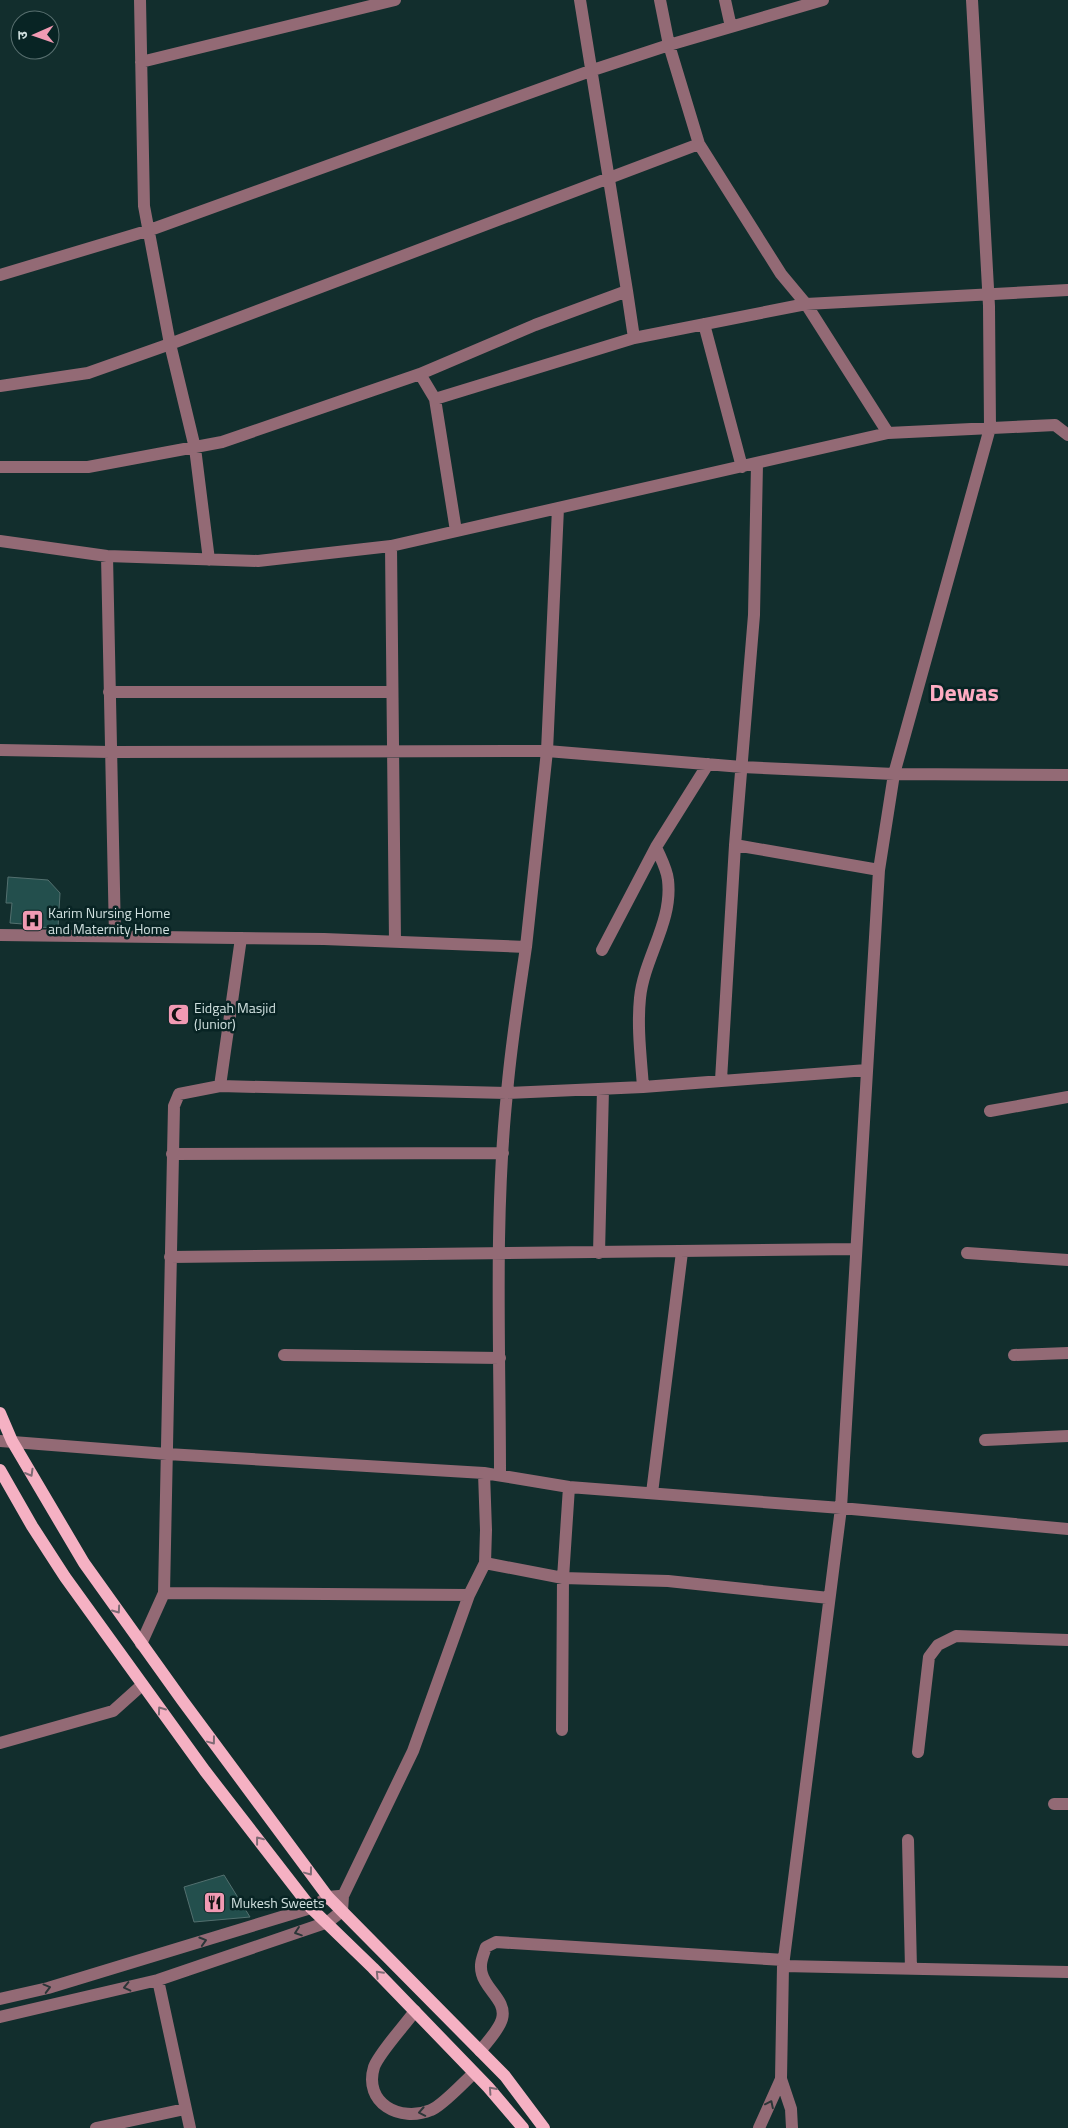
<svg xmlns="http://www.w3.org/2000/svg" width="1068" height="2128" font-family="'Titillium Web','Noto Sans Devanagari',sans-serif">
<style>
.building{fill:#234f4d;stroke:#53706f}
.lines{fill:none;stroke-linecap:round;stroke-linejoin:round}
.minor{stroke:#936a75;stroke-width:12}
.major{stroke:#f5b1c3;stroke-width:12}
.oneway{stroke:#7e6a74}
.oneway2{stroke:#2b3638}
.labels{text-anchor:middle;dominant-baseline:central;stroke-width:5;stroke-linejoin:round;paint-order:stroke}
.poi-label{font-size:14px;fill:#d0e0df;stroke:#082424;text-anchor:start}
.town-label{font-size:24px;font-weight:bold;fill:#feacc2;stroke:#082424}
</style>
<rect width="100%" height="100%" fill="#122e2d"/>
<path class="building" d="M8,877l40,3 12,13 -2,35 -22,-1v-2l-26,-2 2,-20h-6z
M224,1875l26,42 -56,5 -10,-35z"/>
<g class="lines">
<path class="minor" d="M140,0l4,206 26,138 25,104 14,112
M660,0l9,45 30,99 82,130 25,30 82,129
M725,0l6,27
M141,62l254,-62
M0,275l150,-45 443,-160 76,-25 154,-45
M627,291l7,47 172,-34 262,-14
M704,324l38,143
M420,374l15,25 199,-61
M0,386l88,-13 82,-29 529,-200
M435,399l21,132
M0,467h88l134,-25 198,-68 115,-49 92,-34 -47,-291
M0,541l107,15 151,5 133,-15 497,-113 167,-8 13,10
M391,546l4,396
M107,556l8,380
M109,692h283
M0,750l110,2 437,-1 195,16 152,7 174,1
M735,845l144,25
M0,935l324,4 202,8 21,-196 11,-243
M602,950l54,-103 52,-83
M721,1080l14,-235 19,-230 3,-151
M220,1086l287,7 136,-6 224,-17
M643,1087c-2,-29 -6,-59 -3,-89 4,-40 33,-76 28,-118 -1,-11 -8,-23 -12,-33
M990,1111l78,-14
M172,1154l331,-1
M599,1253l4,-164
M967,1253l101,7
M170,1257l686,-8
M284,1355l216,3
M1014,1355l54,-2
M985,1440l83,-4
M0,1441l167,13 317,19 85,14 272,21 227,21
M500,1475c0,-127 -6,-255 7,-382 4,-49 12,-98 19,-146
M652,1493l30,-241
M485,1563l78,15 105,3 161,17
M164,1593l305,2
M141,1644l23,-51 10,-487 5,-12 41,-8 21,-148
M562,1730l1,-152 6,-91
M0,1743l113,-32 29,-26
M918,1752l11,-95 9,-12 18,-9 112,4
M1054,1804h14
M908,1840l3,129
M783,1966l285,6
M158,1980l32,148
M0,1999l48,-11 263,-80 17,-11 11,-1
M415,2011c-10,14 -36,42 -41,56 -11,36 26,56 57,43 11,-4 33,-28 43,-37
M0,2017l158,-37 170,-58 14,-11 1,-15 70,-145 56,-156 16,-32 1,-33 -2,-57
M480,2051c7,-9 19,-21 22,-32 5,-18 -16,-29 -20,-45 -3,-10 1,-18 4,-27l10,-5 288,18
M96,2128l89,-19
M759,2128l22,-49
M792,2128l-1,-19 -10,-30 2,-113 58,-458 38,-638 15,-96 96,-346 -1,-122 -17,-306"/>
<path class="major" d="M0,1413l12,28 72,122 98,137 146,197 177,179 39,52
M0,1470l32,56 33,51 140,194 106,137 62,60 115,119 35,41"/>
</g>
<defs><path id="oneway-chevron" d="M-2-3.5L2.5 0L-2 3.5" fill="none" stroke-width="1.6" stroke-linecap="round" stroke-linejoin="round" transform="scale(1.25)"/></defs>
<g class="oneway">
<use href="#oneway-chevron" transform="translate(30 1473) rotate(60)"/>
<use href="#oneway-chevron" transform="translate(117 1610) rotate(55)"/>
<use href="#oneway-chevron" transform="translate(161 1710) rotate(-126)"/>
<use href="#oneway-chevron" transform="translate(212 1741) rotate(53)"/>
<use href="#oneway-chevron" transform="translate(259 1840) rotate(-128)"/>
<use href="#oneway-chevron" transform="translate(309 1872) rotate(53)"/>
<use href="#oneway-chevron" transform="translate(379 1974) rotate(-134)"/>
<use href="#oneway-chevron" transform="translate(492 2090) rotate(-132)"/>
</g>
<g class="oneway2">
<use href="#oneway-chevron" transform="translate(298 1932) rotate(161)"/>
<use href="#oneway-chevron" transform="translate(203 1941) rotate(-17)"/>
<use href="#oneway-chevron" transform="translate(127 1987) rotate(167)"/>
<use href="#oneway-chevron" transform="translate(47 1988) rotate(-15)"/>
<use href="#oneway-chevron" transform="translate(770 2104) rotate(-64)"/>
<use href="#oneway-chevron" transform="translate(422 2112) rotate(169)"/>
</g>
<defs>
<symbol id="hospital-square" viewBox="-11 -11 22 22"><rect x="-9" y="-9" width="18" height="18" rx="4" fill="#f19ab3" stroke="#082424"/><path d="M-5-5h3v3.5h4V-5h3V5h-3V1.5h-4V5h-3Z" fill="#111"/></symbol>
<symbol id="mosque-square" viewBox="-11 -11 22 22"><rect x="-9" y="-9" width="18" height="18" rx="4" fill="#f19ab3" stroke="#082424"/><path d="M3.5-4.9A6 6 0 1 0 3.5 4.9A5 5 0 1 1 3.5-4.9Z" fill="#111"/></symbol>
<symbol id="restaurant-square" viewBox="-11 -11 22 22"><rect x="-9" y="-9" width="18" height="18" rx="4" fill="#f19ab3" stroke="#082424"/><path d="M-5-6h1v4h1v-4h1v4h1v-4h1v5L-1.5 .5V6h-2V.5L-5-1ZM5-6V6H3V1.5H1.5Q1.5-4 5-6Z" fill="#111"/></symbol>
</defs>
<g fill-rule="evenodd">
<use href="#hospital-square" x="20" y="908" width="25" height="25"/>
<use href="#mosque-square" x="166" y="1002" width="25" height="25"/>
<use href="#restaurant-square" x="202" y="1890" width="25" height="25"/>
</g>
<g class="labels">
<g class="poi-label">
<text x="48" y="912">Karim Nursing Home<tspan x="48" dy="16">and Maternity Home</tspan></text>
<text x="194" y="1007">Eidgah Masjid<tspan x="194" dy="16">(Junior)</tspan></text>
<text x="231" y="1902">Mukesh Sweets</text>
</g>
<g class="town-label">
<text x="964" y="692">Dewas</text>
</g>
</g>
<g transform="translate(35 35) rotate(268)"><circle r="24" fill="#082424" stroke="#586f6f"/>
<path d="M0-4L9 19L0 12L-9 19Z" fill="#f19ab3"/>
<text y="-8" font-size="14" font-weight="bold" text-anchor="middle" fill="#d0e0df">उ</text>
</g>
</svg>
